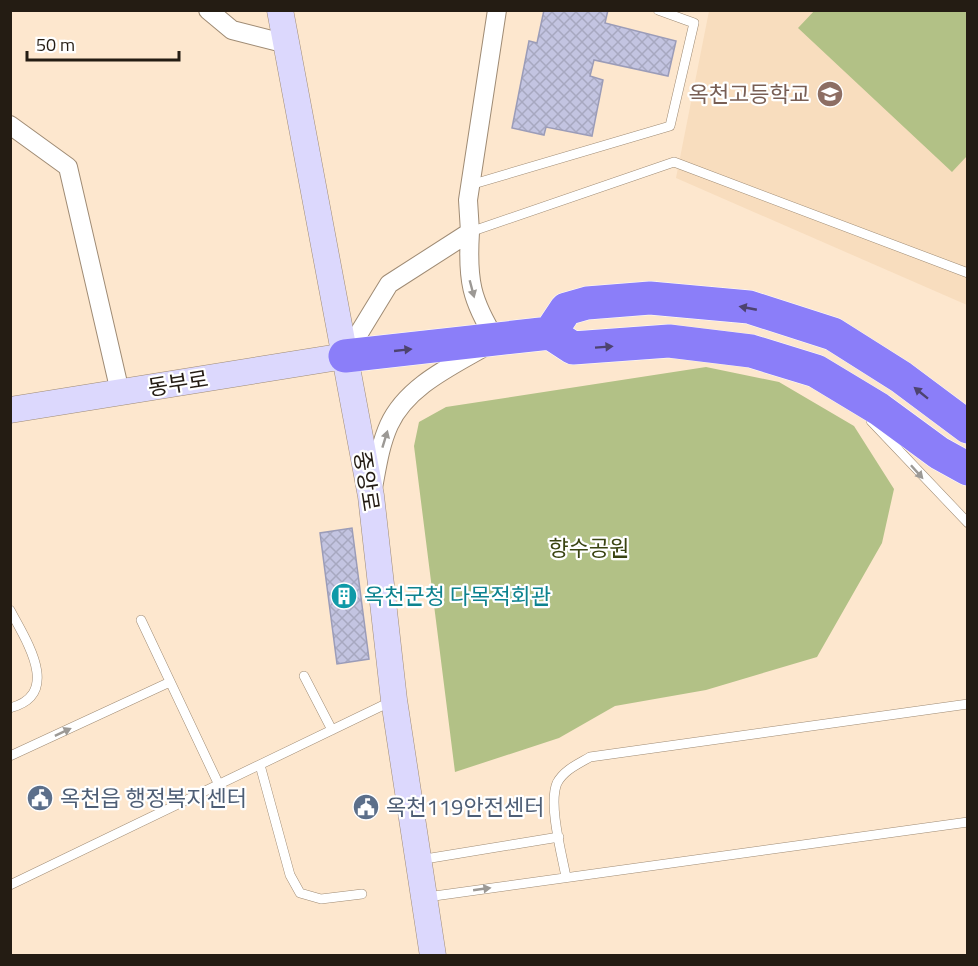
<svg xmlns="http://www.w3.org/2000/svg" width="978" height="966" font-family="'Titillium Web','Noto Sans KR',sans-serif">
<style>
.built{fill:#f8ddbe}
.green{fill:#b2c186}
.building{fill:url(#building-cross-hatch);stroke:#9b9cb8;stroke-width:1.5}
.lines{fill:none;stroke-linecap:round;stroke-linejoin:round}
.lane-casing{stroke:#9f8b74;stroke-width:10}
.street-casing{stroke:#9f8b74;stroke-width:20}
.secondary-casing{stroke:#9f8b74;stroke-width:27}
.highway-casing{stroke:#fff;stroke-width:34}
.lane{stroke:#fff;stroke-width:9}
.street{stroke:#fff;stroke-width:18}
.secondary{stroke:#dcd8fd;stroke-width:26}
.highway{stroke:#8b7ef9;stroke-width:33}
.oneway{fill:#9c9995}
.oneway2{fill:#4d436f}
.labels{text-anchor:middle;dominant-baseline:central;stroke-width:4.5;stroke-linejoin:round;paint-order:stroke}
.education-label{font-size:22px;fill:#785e54;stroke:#fff;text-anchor:end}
.street-label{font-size:22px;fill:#241c13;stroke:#fff}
.park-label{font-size:22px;fill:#3a4412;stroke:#fff}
.culture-label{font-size:22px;fill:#0d838f;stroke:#fff;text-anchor:start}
.service-label{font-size:22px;fill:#4e5e75;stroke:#fff;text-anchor:start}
</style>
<defs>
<pattern id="building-cross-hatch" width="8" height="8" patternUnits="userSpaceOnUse" patternTransform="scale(1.5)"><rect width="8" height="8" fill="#c3c4e1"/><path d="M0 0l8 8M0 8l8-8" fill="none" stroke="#a7a8c0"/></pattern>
</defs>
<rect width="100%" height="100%" fill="#fde7ce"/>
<path class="built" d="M709,11h258v294l-291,-127z"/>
<path class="green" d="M815,10l152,1v145l-15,16 -154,-144z
M706,367l73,15 75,44 40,63 -12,54 -65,114 -111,33 -91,16 -56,32 -104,34 -41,-326 5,-24 27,-15z"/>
<path class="building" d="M544,10h64l-3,13 71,18 -8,35 -74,-16 -4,16 13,4 -11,56 -46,-9 -2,8 -32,-7 17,-87 8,2z
M352,528l17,131 -32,5 -17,-131z"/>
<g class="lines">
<defs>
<path id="lane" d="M470,185l200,-59 24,-103 -36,-13
M470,232l204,-70 294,111
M871,421l97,102
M10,610c15,29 53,84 0,98
M141,620l78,165
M304,676l28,54
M10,756l160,-74
M260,765l30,110 10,18 21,6 41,-5
M419,860l140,-23
M566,877c-4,-22 -18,-73 -9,-94 7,-13 21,-19 33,-26l378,-53
M10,885l382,-184
M427,897l541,-75"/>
<path id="street" d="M208,10l24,20 55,14
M10,125l58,42 52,225
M345,356l44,-72 81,-52 -2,-32 29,-190
M373,488c4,-21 7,-43 16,-63 19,-42 70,-62 107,-85 -25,-40 -29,-60 -26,-108"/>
<path id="secondary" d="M280,10l91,486 23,204 39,256
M10,410l335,-54"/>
<path id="highway" d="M550,333l16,-24 21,-6 63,-5 99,9 84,27 68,43 67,50
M345,356l205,-23 23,15 96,-7 82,10 65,20 63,38 60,44 29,16"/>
</defs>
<use href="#lane" class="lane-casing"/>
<use href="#street" class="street-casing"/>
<use href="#secondary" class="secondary-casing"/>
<use href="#highway" class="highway-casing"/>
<use href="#lane" class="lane"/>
<use href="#street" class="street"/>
<use href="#secondary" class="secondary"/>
<use href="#highway" class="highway"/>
</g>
<defs><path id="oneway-solid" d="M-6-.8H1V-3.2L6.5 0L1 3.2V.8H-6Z" transform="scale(1.5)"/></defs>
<g class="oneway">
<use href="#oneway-solid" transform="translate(472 289) rotate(75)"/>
<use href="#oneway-solid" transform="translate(385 439) rotate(-73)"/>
<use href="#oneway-solid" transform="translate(917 472) rotate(48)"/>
<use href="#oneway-solid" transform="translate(63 732) rotate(-25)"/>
<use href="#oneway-solid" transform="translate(482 889) rotate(-8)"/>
</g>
<g class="oneway2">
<use href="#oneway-solid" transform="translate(748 308) rotate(-169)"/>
<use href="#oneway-solid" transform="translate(604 347) rotate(-4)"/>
<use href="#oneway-solid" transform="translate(403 350) rotate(-6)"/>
<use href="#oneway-solid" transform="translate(921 393) rotate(-141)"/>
</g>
<defs>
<symbol id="school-disc" viewBox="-11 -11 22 22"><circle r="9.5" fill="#8d6e63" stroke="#fff"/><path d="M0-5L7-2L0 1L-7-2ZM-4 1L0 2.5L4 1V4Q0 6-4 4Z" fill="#fff"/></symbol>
<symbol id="building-disc" viewBox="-11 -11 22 22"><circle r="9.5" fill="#0f9aa8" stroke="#fff"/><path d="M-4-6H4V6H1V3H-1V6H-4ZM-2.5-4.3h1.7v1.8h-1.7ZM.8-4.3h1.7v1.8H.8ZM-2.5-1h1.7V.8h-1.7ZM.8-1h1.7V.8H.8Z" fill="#fff"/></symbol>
<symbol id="civic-disc" viewBox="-11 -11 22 22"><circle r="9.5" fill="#5c6f8a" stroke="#fff"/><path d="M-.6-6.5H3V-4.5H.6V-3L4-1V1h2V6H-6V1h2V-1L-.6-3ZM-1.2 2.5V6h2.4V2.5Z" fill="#fff"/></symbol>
</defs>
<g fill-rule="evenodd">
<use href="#school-disc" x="815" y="79" width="30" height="30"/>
<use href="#building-disc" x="329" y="581" width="30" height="30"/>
<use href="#civic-disc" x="25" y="783" width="30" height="30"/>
<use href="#civic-disc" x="351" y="792" width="30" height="30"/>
</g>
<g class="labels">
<g class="education-label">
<text x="810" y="94">옥천고등학교</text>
</g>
<g class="street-label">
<text transform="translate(178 383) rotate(-9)">동부로</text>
<text transform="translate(367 481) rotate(81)">중앙로</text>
</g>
<g class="park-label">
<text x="589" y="548">향수공원</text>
</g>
<g class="culture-label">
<text x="364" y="596">옥천군청 다목적회관</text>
</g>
<g class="service-label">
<text x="60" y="798">옥천읍 행정복지센터</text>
<text x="386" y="807">옥천119안전센터</text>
</g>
</g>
<rect width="978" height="966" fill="none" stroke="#241c13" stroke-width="24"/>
<path d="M27 51v9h152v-9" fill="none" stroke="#241c13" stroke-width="3"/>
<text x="36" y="51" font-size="18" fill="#241c13" stroke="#ffffff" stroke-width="4.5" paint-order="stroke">50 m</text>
</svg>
